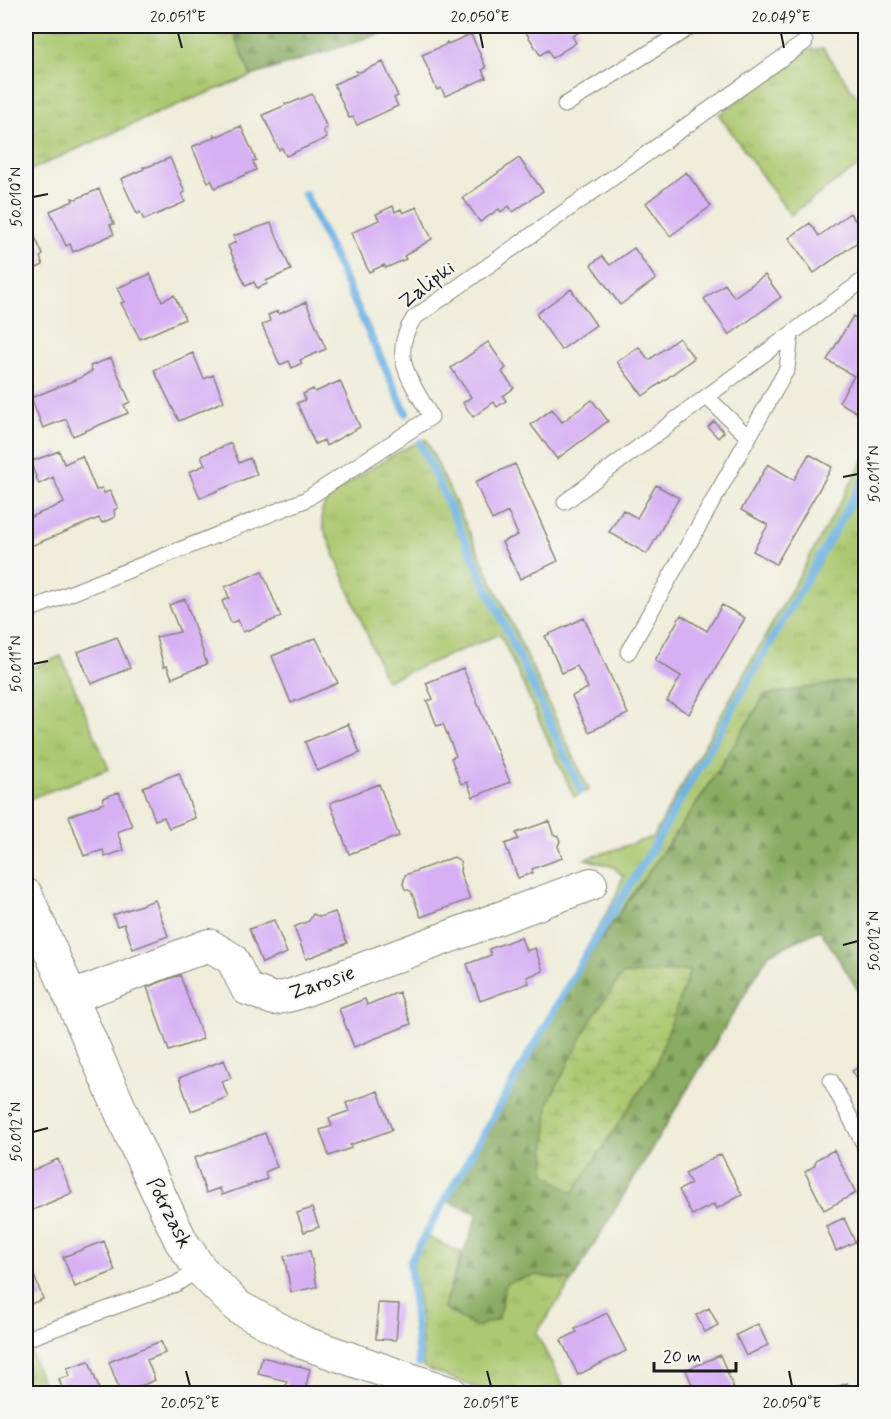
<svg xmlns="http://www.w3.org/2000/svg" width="891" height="1419" viewBox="0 0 891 1419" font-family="Mynerve,sans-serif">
	<defs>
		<pattern id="grass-tufts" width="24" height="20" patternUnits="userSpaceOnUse" patternTransform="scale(1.5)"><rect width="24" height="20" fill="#acc86f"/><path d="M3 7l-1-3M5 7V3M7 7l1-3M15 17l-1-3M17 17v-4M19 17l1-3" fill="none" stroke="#93ab60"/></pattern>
		<pattern id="forest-firs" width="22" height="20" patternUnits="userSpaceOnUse" patternTransform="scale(1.5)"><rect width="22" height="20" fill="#89ac62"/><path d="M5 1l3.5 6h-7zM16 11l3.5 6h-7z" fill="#6f8b50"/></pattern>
		<pattern id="wetland-marsh" width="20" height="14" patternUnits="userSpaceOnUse" patternTransform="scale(1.5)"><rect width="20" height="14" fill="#acc86f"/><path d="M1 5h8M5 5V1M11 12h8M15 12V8" fill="none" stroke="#93ab60"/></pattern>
	</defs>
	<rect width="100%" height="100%" fill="#f6f6f2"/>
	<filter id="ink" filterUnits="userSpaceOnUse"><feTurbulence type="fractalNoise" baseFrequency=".0167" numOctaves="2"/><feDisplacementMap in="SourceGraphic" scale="12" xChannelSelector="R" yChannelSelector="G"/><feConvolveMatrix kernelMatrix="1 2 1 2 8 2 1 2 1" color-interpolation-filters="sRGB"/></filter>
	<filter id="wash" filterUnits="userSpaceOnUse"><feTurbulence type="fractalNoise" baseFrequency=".008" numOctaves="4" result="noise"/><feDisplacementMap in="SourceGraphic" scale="24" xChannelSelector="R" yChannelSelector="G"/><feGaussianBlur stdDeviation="1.35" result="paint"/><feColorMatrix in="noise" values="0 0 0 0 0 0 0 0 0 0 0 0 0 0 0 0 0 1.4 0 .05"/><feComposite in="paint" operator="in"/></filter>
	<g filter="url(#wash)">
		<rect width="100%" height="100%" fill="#efecd9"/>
		<path fill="url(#grass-tufts)" stroke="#647246" stroke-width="1.5" d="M 26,26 L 231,26 L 251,76 L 162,111 L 26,172 Z
			M 823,48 L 865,109 L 865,161 L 790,215 L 719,115 L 808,50 Z
			M 426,439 L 589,790 L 574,797 L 500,634 L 386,681 L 324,529 C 322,522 320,512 324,506 C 335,487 405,447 426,439 Z
			M 865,458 L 865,495 L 857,510 L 866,514 L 865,684 L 848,681 L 765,696 L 702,796 L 571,982 L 566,984 L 615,898 L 623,876 L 614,867 L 585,859 L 653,837 Z
			M 61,656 L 109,769 L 26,800 L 26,670 Z
			M 425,1236 L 462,1253 L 443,1308 L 498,1319 L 505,1283 L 535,1275 L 572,1281 L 536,1333 L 567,1393 L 490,1393 L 423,1367 L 421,1320 L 413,1265 Z
			M 31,1353 L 46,1393 L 26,1393 L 26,1355 Z"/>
		<path fill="url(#forest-firs)" stroke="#52643f" stroke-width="1.5" d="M 231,26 L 405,26 L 251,76 Z
			M 848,681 L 865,684 L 865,1001 L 820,930 L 769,954 L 572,1281 L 535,1275 L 506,1283 L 498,1319 L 476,1327 L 443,1308 L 478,1214 L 444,1200 L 566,984 L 571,982 L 702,796 L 765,695 Z"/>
		<path fill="url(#wetland-marsh)" stroke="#647246" stroke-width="1.5" d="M 690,970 L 655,1068 L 573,1193 L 545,1173 L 548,1103 L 592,1018 L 622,975 Z"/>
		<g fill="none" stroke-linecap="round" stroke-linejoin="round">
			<path stroke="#6cb1e2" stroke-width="8" d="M 305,194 L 406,413
				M 420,443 L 581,790
				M 419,1363 L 410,1262 L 587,953 L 651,851 L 866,476"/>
		</g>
		<g id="blocks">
			<path fill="#d7b0f4" d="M 522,26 L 575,26 L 579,32 L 572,36 L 576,43 L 552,58 L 548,50 L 540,55 Z
				M 471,34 L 486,68 L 482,70 L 486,78 L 445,96 L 441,88 L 437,90 L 422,55 L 445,45 L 447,42 L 448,44 Z
				M 383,62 L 398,96 L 394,98 L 398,106 L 357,125 L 353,117 L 349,118 L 334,84 L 357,74 L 356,71 L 360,72 Z
				M 312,94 L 327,128 L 323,130 L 327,138 L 286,156 L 282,148 L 279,150 L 263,115 L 286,105 L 285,103 L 289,104 Z
				M 241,126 L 256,160 L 253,161 L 256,170 L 215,188 L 211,180 L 208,182 L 192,147 L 215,137 L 214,135 L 218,136 Z
				M 170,158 L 185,192 L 182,194 L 185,202 L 144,220 L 140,212 L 137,214 L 121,179 L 144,169 L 143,167 L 147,167 Z
				M 519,158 L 543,191 L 513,212 L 509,206 L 501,212 L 499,209 L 480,222 L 463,198 Z
				M 686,172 L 711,206 L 670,236 L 646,203 Z
				M 99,189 L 114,224 L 110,225 L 114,234 L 73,252 L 70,244 L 66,246 L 50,211 L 73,201 L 72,198 L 76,199 Z
				M 393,206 L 395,212 L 401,209 L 403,213 L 417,207 L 432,239 L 404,256 L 406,259 L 386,268 L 384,265 L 369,272 L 351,233 L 379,220 L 376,214 Z
				M 850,213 L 866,236 L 814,273 L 789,238 L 810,223 L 819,236 Z
				M 28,221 L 43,255 L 40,257 L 43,265 L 26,273 L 26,222 Z
				M 271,223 L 291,270 L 266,281 L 267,284 L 257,288 L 254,282 L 246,286 L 228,246 L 236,242 L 233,236 Z
				M 634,248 L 656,279 L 620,305 L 591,265 L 602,256 L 610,265 Z
				M 150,274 L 162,301 L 174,295 L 185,319 L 140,339 L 121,303 L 124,302 L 117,288 Z
				M 765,275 L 781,297 L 729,335 L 704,299 L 725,284 L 734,297 Z
				M 571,289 L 596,325 L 561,350 L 536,314 Z
				M 306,302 L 326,349 L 300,360 L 302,363 L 292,368 L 289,361 L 280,365 L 262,325 L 270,321 L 268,315 L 278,311 L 279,314 Z
				M 853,316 L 866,323 L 866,408 L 861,415 L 839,402 L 854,376 L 827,360 Z
				M 679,338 L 694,358 L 643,396 L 617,362 L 639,347 L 649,360 Z
				M 488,342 L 506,368 L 502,372 L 514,388 L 503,396 L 506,401 L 497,407 L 494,402 L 473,417 L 463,403 L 471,397 L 451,368 Z
				M 193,353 L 204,379 L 213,375 L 224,401 L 179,421 L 154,370 Z
				M 111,358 L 130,402 L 124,405 L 128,413 L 73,436 L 66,419 L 43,428 L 31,398 L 80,378 L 92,371 L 90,366 Z
				M 340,381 L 360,427 L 326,446 L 324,440 L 315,444 L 297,403 L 305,400 L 303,394 L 313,389 L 315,392 Z
				M 592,400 L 608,421 L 557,459 L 531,425 L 552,409 L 562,422 Z
				M 714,421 L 724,432 L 718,438 L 708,427 Z
				M 231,443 L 239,463 L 250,458 L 257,474 L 200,498 L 189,472 L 205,465 L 201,456 Z
				M 59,451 L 64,464 L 82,456 L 96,490 L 102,488 L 104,493 L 110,491 L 118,508 L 114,510 L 115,517 L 102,523 L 99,518 L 26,548 L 26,519 L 64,503 L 53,477 L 39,484 L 30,462 Z
				M 809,454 L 832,467 L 776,564 L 753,551 L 768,525 L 741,510 L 768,464 L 794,480 Z
				M 515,464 L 558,561 L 520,579 L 502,542 L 518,535 L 508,512 L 492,520 L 475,482 Z
				M 656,485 L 679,498 L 647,554 L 609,532 L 623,510 L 637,518 Z
				M 262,571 L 281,617 L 243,632 L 238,620 L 231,623 L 222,601 L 229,598 L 225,587 Z
				M 185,599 L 207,664 L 172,678 L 167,666 L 164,667 L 156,637 L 180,632 L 169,605 Z
				M 722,605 L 745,618 L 689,714 L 667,701 L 681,676 L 655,660 L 681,615 L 707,631 Z
				M 584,618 L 628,714 L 589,732 L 572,696 L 588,688 L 577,666 L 562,673 L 545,636 Z
				M 117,637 L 130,668 L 91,684 L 78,652 Z
				M 316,638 L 338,683 L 291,703 L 272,656 Z
				M 463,668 L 510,782 L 473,797 L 467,782 L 461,784 L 451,758 L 456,756 L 443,724 L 437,726 L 427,701 L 433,699 L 426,683 Z
				M 348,724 L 360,753 L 317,771 L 305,742 Z
				M 179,773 L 195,818 L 169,828 L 164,817 L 155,820 L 143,787 Z
				M 379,784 L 399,836 L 349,854 L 330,803 Z
				M 119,792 L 132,826 L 117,832 L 124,850 L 105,857 L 103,850 L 84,856 L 69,816 L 104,803 L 103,798 Z
				M 549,821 L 553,834 L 558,836 L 560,841 L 558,846 L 562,858 L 532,869 L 533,873 L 518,878 L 505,844 L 518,839 L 516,833 Z
				M 454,857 L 461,862 L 460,872 L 470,899 L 421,917 L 411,891 L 405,889 L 403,884 L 405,875 Z
				M 155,900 L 168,936 L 133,949 L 124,924 L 117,926 L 113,915 Z
				M 335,912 L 347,943 L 306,959 L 294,927 L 309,921 L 313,914 L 320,917 Z
				M 274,920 L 287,953 L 262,963 L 249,929 Z
				M 521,937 L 526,951 L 535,948 L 543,971 L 527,977 L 529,983 L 480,1001 L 467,964 L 491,955 L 489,949 Z
				M 180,975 L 203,1039 L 169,1051 L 147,987 Z
				M 399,992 L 411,1024 L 354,1047 L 339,1009 L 365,999 L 367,1005 Z
				M 224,1060 L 231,1078 L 222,1081 L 228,1097 L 191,1111 L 179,1078 Z
				M 866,1063 L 866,1092 L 852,1071 Z
				M 378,1091 L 392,1130 L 350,1145 L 351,1148 L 329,1156 L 320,1130 L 332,1126 L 329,1118 L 349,1111 L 346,1103 Z
				M 265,1133 L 277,1167 L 265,1172 L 267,1179 L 222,1195 L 220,1188 L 206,1193 L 194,1158 Z
				M 834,1150 L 856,1193 L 824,1210 L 805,1172 L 814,1166 L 817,1159 Z
				M 721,1154 L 742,1195 L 716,1209 L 714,1204 L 692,1215 L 679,1190 L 691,1184 L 685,1173 Z
				M 58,1159 L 72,1193 L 26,1213 L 26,1173 Z
				M 312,1208 L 319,1227 L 304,1232 L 297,1213 Z
				M 844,1218 L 855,1242 L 836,1251 L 826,1226 Z
				M 104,1241 L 115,1271 L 75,1287 L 63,1257 Z
				M 310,1251 L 317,1287 L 291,1292 L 284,1256 Z
				M 32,1270 L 43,1299 L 26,1306 L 26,1272 Z
				M 378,1303 L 399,1304 L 396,1340 L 376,1339 Z
				M 709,1308 L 718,1325 L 705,1332 L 696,1315 Z
				M 607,1313 L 626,1351 L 578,1375 L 561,1340 L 577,1332 L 575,1329 Z
				M 758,1324 L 768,1345 L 746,1356 L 736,1335 Z
				M 161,1341 L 165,1353 L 147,1360 L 155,1380 L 121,1394 L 109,1362 Z
				M 720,1355 L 736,1394 L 696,1394 L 686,1370 Z
				M 262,1357 L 310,1369 L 304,1394 L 284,1394 L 287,1381 L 258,1374 Z
				M 89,1361 L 101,1394 L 64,1394 L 59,1379 L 70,1376 L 67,1368 Z
				M 847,1383 L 851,1394 L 821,1394 L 821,1393 Z"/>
		</g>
	</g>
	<g filter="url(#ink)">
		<use href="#blocks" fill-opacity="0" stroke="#86847a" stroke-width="1.5"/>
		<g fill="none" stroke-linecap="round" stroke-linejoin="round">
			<defs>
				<path id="lane" d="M 565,105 L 692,26
					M 707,397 L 748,437
					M 565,502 L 866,278
					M 26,611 L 305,500 L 431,417 C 412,381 388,357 414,318 L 805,42
					M 628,652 L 787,369 L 791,334
					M 831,1081 L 866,1148
					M 26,1339 L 176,1284 L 200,1269"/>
				<path id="street" d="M 72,997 L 209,945 L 232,959 L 247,989 L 274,999 L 292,995 L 591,884"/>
				<path id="secondary" d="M 26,895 L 134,1141 L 181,1241 L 200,1269 L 238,1307 L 304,1343 L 452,1394"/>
			</defs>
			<use href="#lane" stroke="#86847a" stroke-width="17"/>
			<use href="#street" stroke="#86847a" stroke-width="34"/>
			<use href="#secondary" stroke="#86847a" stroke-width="35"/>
			<use href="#lane" stroke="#fff" stroke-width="15"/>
			<use href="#street" stroke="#fff" stroke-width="32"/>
			<use href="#secondary" stroke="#fff" stroke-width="33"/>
		</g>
	</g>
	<path fill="none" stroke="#1c1c1c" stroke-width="2" d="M 178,33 L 182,48M 480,33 L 483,48M 781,33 L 784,48M 33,197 L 48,194M 843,477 L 858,474M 33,664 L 48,661M 843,945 L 858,941M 33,1132 L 48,1128M 186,1371 L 190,1386M 487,1371 L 491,1386M 789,1371 L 792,1386"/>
	<g text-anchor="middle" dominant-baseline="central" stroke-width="4.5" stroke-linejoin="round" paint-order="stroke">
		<g font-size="21" fill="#1c1c1c" stroke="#f6f6f2">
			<text transform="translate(427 285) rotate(-38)">Zalipki</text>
			<text transform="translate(322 983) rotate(-19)">Zarosie</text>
			<text transform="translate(169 1213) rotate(63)">Potrzask</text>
		</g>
	</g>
	<rect width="891" height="1419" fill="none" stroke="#f6f6f2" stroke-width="66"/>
	<path d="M654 1362v9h82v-9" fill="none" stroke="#1c1c1c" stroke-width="3"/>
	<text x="663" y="1362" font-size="18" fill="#1c1c1c" stroke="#f6f6f2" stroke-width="4.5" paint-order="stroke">20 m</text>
	<rect x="33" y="33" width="825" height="1353" fill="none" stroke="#1c1c1c" stroke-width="2"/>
	<g font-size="15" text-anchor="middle" fill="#1c1c1c">
		<text x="178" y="22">20.051°E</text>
		<text x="480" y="22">20.050°E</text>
		<text x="781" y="22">20.049°E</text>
		<text transform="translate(16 197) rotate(-90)" y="5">50.010°N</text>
		<text transform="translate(874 474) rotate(-90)" y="5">50.011°N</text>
		<text transform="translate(16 664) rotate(-90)" y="5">50.011°N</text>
		<text transform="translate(874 941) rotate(-90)" y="5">50.012°N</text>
		<text transform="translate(16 1132) rotate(-90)" y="5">50.012°N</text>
		<text x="190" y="1408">20.052°E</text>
		<text x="491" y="1408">20.051°E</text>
		<text x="792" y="1408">20.050°E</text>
	</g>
</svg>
